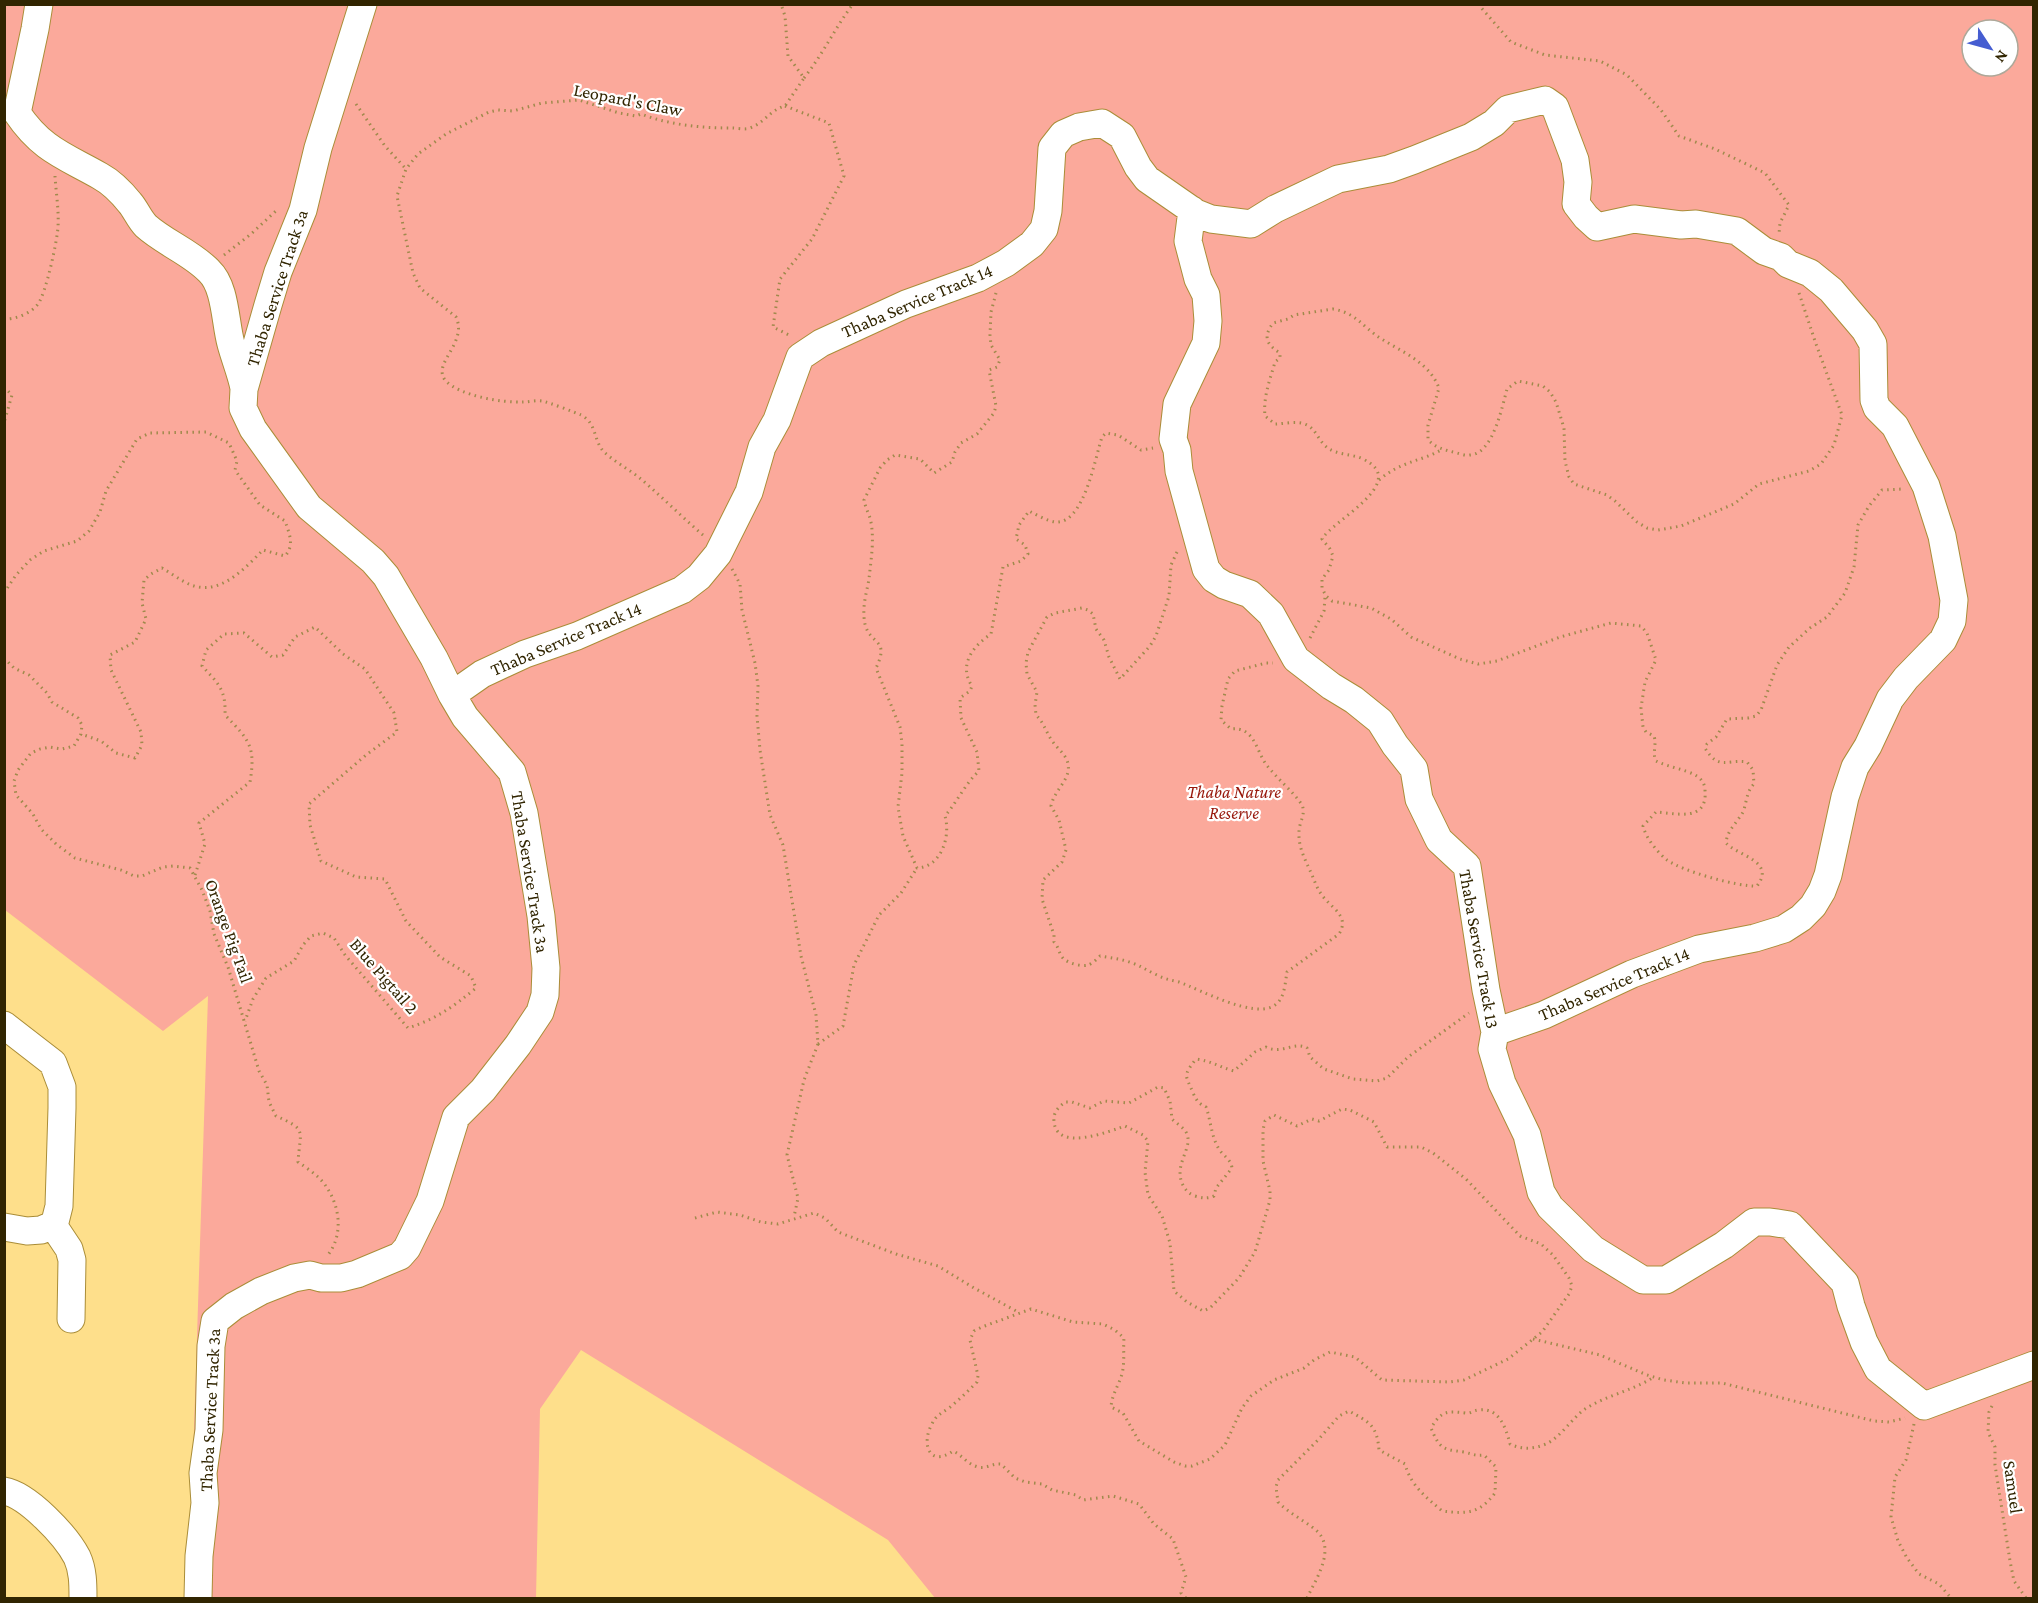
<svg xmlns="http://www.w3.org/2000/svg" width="2038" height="1603" viewBox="0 0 2038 1603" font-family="'Crimson Pro',serif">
	<rect width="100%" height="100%" fill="#fedf8b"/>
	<path fill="#fba99b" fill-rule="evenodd" d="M 4,5 L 2033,5 L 2033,1598 L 935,1598 L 888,1540 L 581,1350 L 540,1409 L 536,1598 L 184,1598 L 191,1522 L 208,996 L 163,1031 L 5,910 ZM 1972,30 L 2008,30 L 2008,66 L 1972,66 Z"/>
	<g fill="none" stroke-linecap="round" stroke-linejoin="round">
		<defs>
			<path id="minor" d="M 39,4 L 35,29 L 17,113 C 42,150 65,156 100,176 C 111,182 122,193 130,203 C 136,210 139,219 146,226 C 165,243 192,253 209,271 C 226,287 225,323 231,344 C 235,359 241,373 244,388
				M 1192,210 L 1188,241 L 1198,279 L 1206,295 L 1208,321 L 1206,343 L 1177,404 L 1173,439 L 1177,450 L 1179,471 L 1206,569 L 1214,579 L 1224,585 L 1250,594 L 1271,614 L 1296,659 L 1331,686 L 1354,700 L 1380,721 L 1395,745 L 1414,769 L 1419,799 L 1439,840 L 1467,866 L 1486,990 L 1495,1032 L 1492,1049 L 1502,1083 L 1527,1135 L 1541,1192 L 1550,1207 L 1593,1249 L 1643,1280 L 1666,1280 L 1724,1245 L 1754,1222 L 1770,1222 L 1790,1225 L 1845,1283 L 1851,1306 L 1864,1342 L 1878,1369 L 1924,1406 L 2034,1365
				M 452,695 L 482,674 L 525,654 L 577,636 L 682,590 L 699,577 L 718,554 L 749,492 L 762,447 L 777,420 L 800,357 L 821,343 L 906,304 L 978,278 L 1006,263 L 1032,244 L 1044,229 L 1048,211 L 1052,148 L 1063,134 L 1079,127 L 1102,123 L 1122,136 L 1138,167 L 1147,179 L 1196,213 L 1211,219 L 1251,224 L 1275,209 L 1338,179 L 1389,169 L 1414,160 L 1471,137 L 1494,123 L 1508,109 L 1545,100 L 1555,107 L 1575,160 L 1578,182 L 1576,204 L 1586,217 L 1597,227 L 1634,219 L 1681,225 L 1696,224 L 1737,231 L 1764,251 L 1781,257 L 1788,264 L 1810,273 L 1831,290 L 1865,330 L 1873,344 L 1874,400 L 1877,408 L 1895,426 L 1926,486 L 1942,536 L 1954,600 L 1952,621 L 1943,640 L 1906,678 L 1890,699 L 1868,746 L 1855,767 L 1845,797 L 1828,875 L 1822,891 L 1813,906 L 1801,918 L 1784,929 L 1755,938 L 1699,949 L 1632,974 L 1544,1015 L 1495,1032
				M 4,1025 L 53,1063 L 62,1087 L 62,1108 L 59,1206 L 55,1222 L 53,1225 L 41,1230 L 27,1231 L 4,1227
				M 53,1225 L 69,1249 L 72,1260 L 71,1319
				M 4,1491 C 28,1495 66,1536 77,1557 C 83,1570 83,1584 83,1598
				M 198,1598 L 199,1556 L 205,1503 L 203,1473 L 209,1430 L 211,1346 L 215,1321 L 234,1306 L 261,1291 L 294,1278 L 310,1275 L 321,1278 L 341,1278 L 357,1274 L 400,1256 L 407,1248 L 430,1201 L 456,1117 L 483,1090 L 518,1045 L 540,1012 L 545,995 L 546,968 L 541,916 L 524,813 L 512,772 L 465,717 L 452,695 L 434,658 L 386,576 L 373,561 L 309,507 L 253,429 L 243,408 L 244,389 L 268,305 L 278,272 L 303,210 L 318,148 L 363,4"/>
		</defs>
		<use href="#minor" stroke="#aa8d38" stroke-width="29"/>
		<path stroke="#a0894c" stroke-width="3" stroke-dasharray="1.5 4.5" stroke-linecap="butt" d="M 1478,4 L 1511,42 L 1545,55 L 1600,61 L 1627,75 L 1661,110 L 1679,136 L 1715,149 L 1765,173 L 1789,205 L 1780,223 L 1779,234
			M 804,78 C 823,54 835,28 853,4
			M 356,104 L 385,146 L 406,169
			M 785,106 L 829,123 L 844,176 L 812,239 L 780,279 L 773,327 L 791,336
			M 224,255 L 251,234 L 278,209
			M 996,293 L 991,312 L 990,335 L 991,345 L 1000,360 L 997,367 L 989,370 L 996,406 L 994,413 L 977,434 L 961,443 L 955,452 L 952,462 L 934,473 L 920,459 L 895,455 L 887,460 L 880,468 L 864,500 C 865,506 868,512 870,518 C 875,537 871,559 869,579 C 867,591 863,603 864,616 C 865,647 892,635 876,668 L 900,727 L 902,744 L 902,773 L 898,807 L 903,836 L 917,868 C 941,867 951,837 945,816 C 957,802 965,784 979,771 L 977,752 L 961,718 L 960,698 L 970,691 L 972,686 C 958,665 973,646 991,634 L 1003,567 L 1021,561 L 1028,554 L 1025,545 L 1016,539 L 1019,525 L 1029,511 C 1037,515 1047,521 1055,522 C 1084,525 1095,458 1102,437 L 1106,433 L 1118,435 L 1141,450 L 1153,448
			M 1799,293 L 1816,344 L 1842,415 L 1834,445 L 1821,464 L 1809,471 L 1759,484 L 1734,504 L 1681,526 L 1658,530 L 1647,528 L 1637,522 L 1615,501 L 1607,495 L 1574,484 L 1569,477 L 1565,461 L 1564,428 L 1556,402 L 1550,392 L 1543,386 L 1518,381 L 1507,389 C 1502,407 1493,454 1470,455 C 1466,456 1461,454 1457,453 C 1445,450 1436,448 1428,440 L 1428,425 L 1439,388 C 1429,362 1402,352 1380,338 C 1362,326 1356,313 1333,309 L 1294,315 L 1288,319 L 1273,323 C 1263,337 1266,344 1280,353 L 1280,358 L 1275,362 C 1270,380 1263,397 1265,416 L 1275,424 C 1285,424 1297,420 1307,425 C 1318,430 1319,447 1336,452 C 1345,455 1355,455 1363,459 C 1411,482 1333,520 1322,539 L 1330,549 L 1333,556 L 1329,570 L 1322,579 L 1322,588 L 1326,596 L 1332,601 L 1371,608 L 1391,619 L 1411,637 L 1460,659 L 1478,664 L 1497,661 L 1560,637 L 1611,623 L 1641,626 L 1647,633 L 1656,660 L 1645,682 L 1641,708 L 1643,727 L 1646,732 L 1654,736 C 1657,745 1652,753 1656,761 C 1668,767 1684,769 1695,775 C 1701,778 1705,784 1705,790 C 1708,823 1675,813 1656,812 L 1643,826 C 1646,838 1657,852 1667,860 C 1682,871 1738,887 1757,886 C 1776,861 1738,856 1726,843 C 1727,830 1737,823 1743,812 C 1747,802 1746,792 1754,784 L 1753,770 L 1747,762 C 1726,759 1719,771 1705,748 L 1707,744 L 1716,737 L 1727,719 L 1748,718 L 1756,716 L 1761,710 L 1777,665 L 1789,647 L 1810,628 L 1827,617 L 1845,593 L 1854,567 L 1858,525 L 1869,506 L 1882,490 L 1903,489
			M 4,319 C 14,320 32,313 38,304 C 46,293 57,242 58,227 C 59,210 56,193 55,176
			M 4,387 L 12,395 L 4,423
			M 1379,480 C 1401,461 1420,462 1443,449
			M 703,535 C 682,517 662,497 641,479 C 630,470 615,462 604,452 C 593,440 597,423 581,415 C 574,412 548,402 542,401 C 536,400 529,402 523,402 C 503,403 459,396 445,380 C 432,363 468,343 456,317 L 420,288 L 413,273 L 397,196 L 406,169 L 418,154 L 446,134 L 489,112 L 498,110 L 513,111 L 542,103 L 579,100 L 619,113 L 636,116 L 641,114 C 670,125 700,128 732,128 C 737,128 745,130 750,128 C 764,123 770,110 785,106 L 804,78 L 788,56 L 785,16 L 781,4
			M 1177,552 L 1171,565 L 1169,596 L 1156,636 L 1150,646 L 1120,679 L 1109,657 L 1104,640 L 1096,629 L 1093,614 L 1088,610 L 1082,608 L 1055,613 L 1047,617 L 1028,652 L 1026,663 L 1027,674 L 1037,692 L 1035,705 L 1036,715 C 1044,723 1045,730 1051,739 C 1057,750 1071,756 1068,772 C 1065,784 1054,792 1051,806 L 1059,820 L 1066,850 L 1062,862 L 1043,880 L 1042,899 L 1054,935 L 1054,942 C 1059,947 1059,955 1064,959 C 1068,963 1082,967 1088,965 C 1092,964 1097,959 1100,956 C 1111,958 1122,959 1132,963 C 1141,966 1148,971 1157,975 C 1164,979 1171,980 1179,982 C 1199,989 1255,1020 1275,1005 C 1285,998 1285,983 1287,972 L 1339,934 C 1349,918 1335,910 1326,900 C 1320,894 1317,887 1314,880 C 1308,864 1298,850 1299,832 C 1299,821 1308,812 1300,802 C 1291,790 1279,780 1269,768 C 1256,754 1256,726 1231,729 L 1221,720 L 1222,706 L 1228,679 L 1235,671 L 1266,663 L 1273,663
			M 732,569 L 740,584 L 742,610 L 755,663 L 758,686 L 757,716 L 760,750 L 770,815 L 783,845 L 801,956 L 816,1015 L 818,1044 L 804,1080 L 787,1155 L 798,1198 L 794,1217
			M 4,593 L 16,575 L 30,560 L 44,551 L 77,541 L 89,531 L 100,512 L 106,491 L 137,439 L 150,433 L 206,432 L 229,443 L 237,461 L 235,470 L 260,505 L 285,521 C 289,533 295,545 285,556 L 263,550 C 244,569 220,596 191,585 C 181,581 171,573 162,568 L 151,574 L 144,580 L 142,603 L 146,619 L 135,642 L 110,655 L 111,670 L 141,732 L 142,745 L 135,758 L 116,753 L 101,741 L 81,734
			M 1310,638 L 1324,611 L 1325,597
			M 4,658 L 14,668 L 29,675 L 47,693 L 52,702 L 78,718 L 82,725 L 81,734 L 74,746 L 62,749 L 50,747 L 40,749 L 31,753 L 18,770 L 14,781 L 16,795 L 33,814 L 41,829 L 56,844 L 75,858 L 121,870 L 134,876 L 142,876 L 163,867 L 173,866 L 190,868 L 202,890 L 210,911 L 214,934 L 228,967 L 259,1071 L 267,1085 L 269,1102 L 276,1116 C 308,1130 300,1130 298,1162 C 304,1166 311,1171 317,1176 C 338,1195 347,1232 327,1256
			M 195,875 L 205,844 L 199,823 L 250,782 C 256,746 249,740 225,715 C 226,690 219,684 202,666 L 206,650 L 224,634 L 244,633 L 272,657 L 283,655 L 295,637 L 315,627 L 343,654 L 365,669 L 394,713 L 397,732 L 366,755 L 309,804 L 310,825 L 321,861 L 356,877 L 385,879 L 406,921 L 440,957 L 471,976 L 476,988 C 453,1007 436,1019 408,1028 L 345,955 L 334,938 L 323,933 L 311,936 L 303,945 L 294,961 L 266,978 L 253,999 L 245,1021
			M 818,1044 L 843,1026 L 854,965 L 879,915 L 901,893 L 917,868
			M 695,1218 L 717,1212 L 740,1215 L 761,1222 L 778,1224 L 814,1213 L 825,1218 L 838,1232 L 896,1254 L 938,1266 L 974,1288 L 1018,1312
			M 1533,1339 L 1600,1355 L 1647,1375 L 1664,1380 L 1686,1383 L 1722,1383 L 1874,1421 L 1889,1422 L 1905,1418
			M 1992,1406 L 1989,1412 L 1988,1432 L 1995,1447 L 1995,1465 L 2010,1561 L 2014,1581 L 2026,1598
			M 1914,1424 L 1906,1460 L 1895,1477 L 1891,1517 L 1898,1541 L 1907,1558 L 1919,1574 L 1939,1584 L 1951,1598
			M 1186,1598 L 1181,1593 L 1186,1577 L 1173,1539 L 1154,1524 L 1139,1504 L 1113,1496 L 1083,1500 L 1076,1495 L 1052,1490 L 1042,1484 L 1025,1482 L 1015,1478 L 1001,1464 C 993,1463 986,1469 978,1467 C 967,1464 962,1455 953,1451 C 929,1468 921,1443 932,1424 C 936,1415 942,1413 949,1408 C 959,1400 968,1391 977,1382 L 978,1376 L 970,1340 L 974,1331 L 982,1327 L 1031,1309 L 1073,1322 L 1103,1324 L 1115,1330 L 1124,1338 C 1123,1350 1125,1362 1122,1374 C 1119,1385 1112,1394 1111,1407 L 1123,1413 L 1139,1441 L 1174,1462 L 1185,1466 L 1192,1466 L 1210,1459 L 1225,1445 L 1242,1408 L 1251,1396 L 1274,1380 L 1304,1368 L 1314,1360 L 1330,1352 L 1355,1357 L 1382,1380 L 1450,1382 L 1464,1380 L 1508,1359 L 1542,1332 L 1569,1294 L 1572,1286 L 1569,1278 L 1553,1255 L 1541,1244 L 1520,1236 L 1466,1179 L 1433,1153 L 1421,1147 L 1387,1147 L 1374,1122 L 1350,1110 L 1342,1109 L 1319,1121 L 1312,1119 L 1297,1126 L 1274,1115 L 1265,1121 L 1263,1130 L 1263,1161 L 1270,1191 L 1270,1200 L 1255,1252 L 1239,1278 L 1210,1308 L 1203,1311 L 1187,1302 L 1174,1291 L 1170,1243 L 1162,1216 L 1148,1195 L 1145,1172 L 1148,1141 L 1143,1135 L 1125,1126 C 1110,1131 1056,1153 1054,1121 C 1053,1112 1059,1107 1065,1102 L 1072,1102 L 1090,1108 L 1104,1101 L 1129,1103 L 1158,1087 L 1164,1088 L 1170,1101 L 1172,1119 C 1176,1123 1184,1128 1186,1132 C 1195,1148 1171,1165 1184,1187 C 1187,1192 1190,1194 1195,1196 C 1202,1198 1207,1199 1214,1196 L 1216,1188 L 1232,1168 C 1231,1159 1223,1156 1219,1149 C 1211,1136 1211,1121 1206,1107 C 1198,1103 1197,1101 1193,1093 C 1186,1075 1182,1077 1196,1059 C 1212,1061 1219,1067 1234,1071 L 1255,1052 L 1266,1047 C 1282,1055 1293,1041 1307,1048 L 1310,1057 L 1324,1069 L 1353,1079 L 1377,1081 L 1387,1078 L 1408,1057 L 1469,1013
			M 1307,1598 C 1317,1577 1339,1545 1312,1527 C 1301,1519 1288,1512 1278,1502 L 1276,1487 L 1278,1480 L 1318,1440 L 1339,1416 L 1349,1411 C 1369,1422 1377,1425 1379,1450 L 1405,1464 C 1411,1486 1425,1496 1442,1511 C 1467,1514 1479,1514 1495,1493 L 1496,1467 L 1484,1455 C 1476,1456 1472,1454 1464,1452 C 1443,1449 1440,1450 1431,1428 C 1442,1410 1447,1411 1465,1413 C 1471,1414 1473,1410 1479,1410 C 1499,1407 1506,1428 1510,1444 C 1522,1450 1534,1449 1546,1444 C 1561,1437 1572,1418 1585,1409 C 1607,1395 1632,1391 1654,1377"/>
		<use href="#minor" stroke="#fff" stroke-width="27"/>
	</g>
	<g text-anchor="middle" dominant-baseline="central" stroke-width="4.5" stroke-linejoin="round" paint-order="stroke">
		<g font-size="18" fill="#312501" stroke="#fff">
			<text transform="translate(628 100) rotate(11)">Leopard's Claw</text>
			<text transform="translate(277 288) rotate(-72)">Thaba Service Track 3a</text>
			<text transform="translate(917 301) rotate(-23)">Thaba Service Track 14</text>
			<text transform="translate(566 639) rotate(-23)">Thaba Service Track 14</text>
			<text transform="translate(530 872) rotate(81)">Thaba Service Track 3a</text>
			<text transform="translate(229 931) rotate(70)">Orange Pig Tail</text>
			<text transform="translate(1479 949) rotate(80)">Thaba Service Track 13</text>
			<text transform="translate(384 976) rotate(49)">Blue Pigtail 2</text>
			<text transform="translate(1614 984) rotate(-23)">Thaba Service Track 14</text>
			<text transform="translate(210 1410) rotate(-87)">Thaba Service Track 3a</text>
			<text transform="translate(2013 1487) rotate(82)">Samuel</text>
		</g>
		<g font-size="18" font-style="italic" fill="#98180c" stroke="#fff">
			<text x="1234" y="792">Thaba Nature<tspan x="1234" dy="21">Reserve</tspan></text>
		</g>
	</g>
	<rect width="2038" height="1603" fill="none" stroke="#312501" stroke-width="12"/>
	<g transform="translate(1990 48) rotate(126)"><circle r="28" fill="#ffffff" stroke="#ada899" stroke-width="1.5"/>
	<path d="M0-4.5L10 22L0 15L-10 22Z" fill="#455dd1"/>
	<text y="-9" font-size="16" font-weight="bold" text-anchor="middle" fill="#312501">N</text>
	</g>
</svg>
